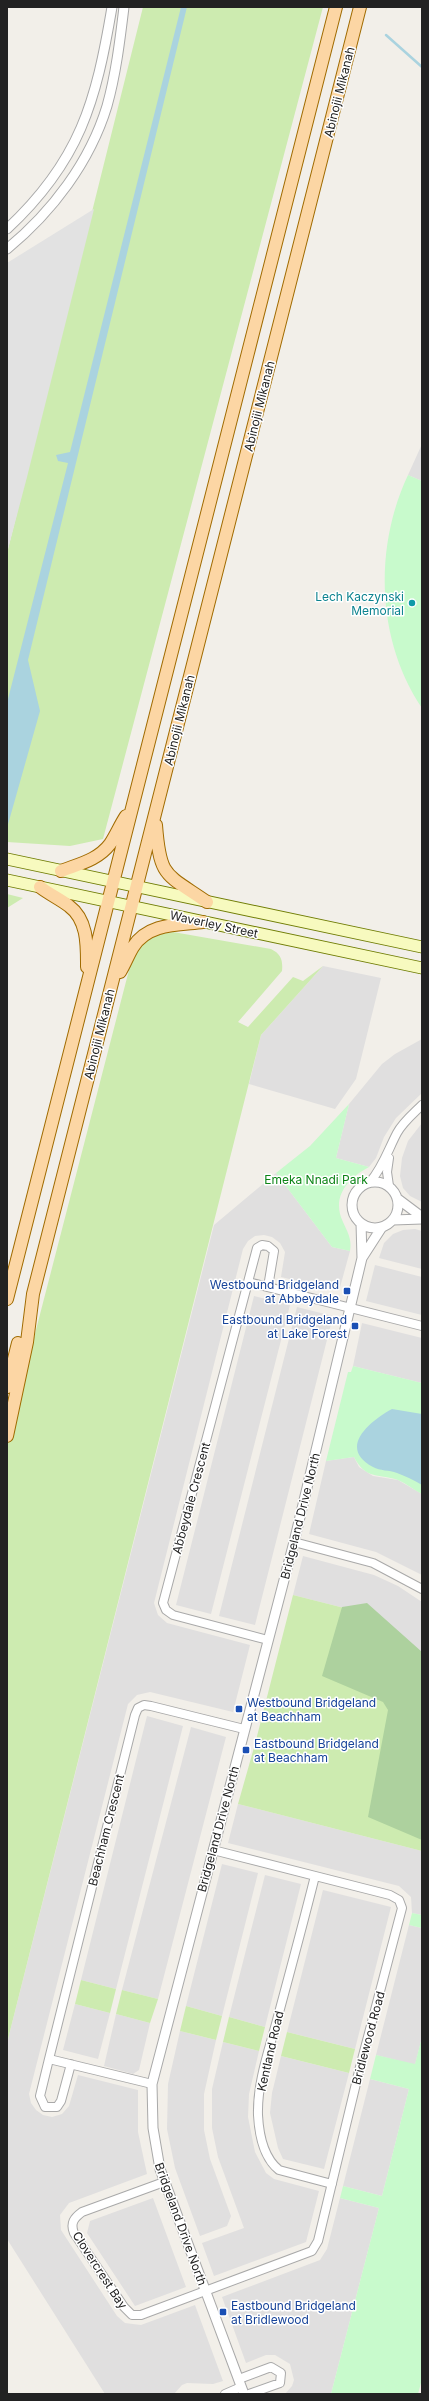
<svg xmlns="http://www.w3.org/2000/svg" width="429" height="2401" viewBox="0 0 429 2401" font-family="Inter,sans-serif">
	<rect width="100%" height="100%" fill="#f2efe9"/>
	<path fill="#e0dfdf" d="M 422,444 L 422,481 L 408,475 Z
		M 323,966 L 381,978 L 356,1079 L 335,1109 L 249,1084 L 261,1035 Z
		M 422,1039 L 422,1093 L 396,1118 L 384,1137 L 376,1158 L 369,1167 L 336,1158 L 349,1104 L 382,1064 L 395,1054 Z
		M 422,1123 L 422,1202 L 410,1196 L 403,1188 L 400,1176 L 402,1158 L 408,1141 Z
		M 276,1173 L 332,1247 L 350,1251 L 339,1291 L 281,1277 L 285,1252 L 280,1243 L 272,1237 L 264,1235 L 255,1236 L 248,1241 L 243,1249 L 154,1603 L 158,1615 L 167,1623 L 250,1645 L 233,1712 L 150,1692 L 137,1695 L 128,1704 L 29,2094 L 31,2103 L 36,2110 L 43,2115 L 52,2117 L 62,2114 L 69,2106 L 78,2075 L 138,2090 L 138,2132 L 147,2174 L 69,2203 L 60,2215 L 61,2230 L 117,2316 L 125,2323 L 141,2325 L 195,2305 L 223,2381 L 213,2384 L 187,2383 L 182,2385 L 174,2394 L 105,2394 L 7,2239 L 7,2043 L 214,1225 Z
		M 415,1229 L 422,1231 L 422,1269 L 379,1258 L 384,1243 L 393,1234 L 403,1230 Z
		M 375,1265 L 422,1277 L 422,1315 L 366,1301 Z
		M 254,1296 L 290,1305 L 211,1614 L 176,1605 Z
		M 297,1307 L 333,1316 L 255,1625 L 219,1616 Z
		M 362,1323 L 422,1338 L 422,1383 L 353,1366 Z
		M 354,1457 L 359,1467 L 373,1476 L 398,1480 L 422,1494 L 422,1575 L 376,1552 L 309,1534 L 326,1461 Z
		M 303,1556 L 374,1575 L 398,1586 L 422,1602 L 422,1654 L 356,1611 L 293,1595 Z
		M 147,1716 L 183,1726 L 116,1989 L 81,1980 Z
		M 191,1727 L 226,1737 L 158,1999 L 122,1990 Z
		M 238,1804 L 422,1851 L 422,1915 L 412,1913 L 411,1897 L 399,1886 L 228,1843 Z
		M 222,1864 L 258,1873 L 222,2016 L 186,2006 Z
		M 265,1875 L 301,1884 L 265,2027 L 229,2017 Z
		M 323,1890 L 391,1907 L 355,2049 L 287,2032 Z
		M 409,1925 L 422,1928 L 422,2037 L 415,2065 L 376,2055 Z
		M 75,2004 L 110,2013 L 98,2059 L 63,2050 Z
		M 116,2014 L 150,2023 L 139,2070 L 133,2074 L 104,2066 Z
		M 180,2031 L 216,2040 L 204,2094 L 204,2130 L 210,2159 L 231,2216 L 227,2226 L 200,2236 L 175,2168 L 167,2129 L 168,2084 Z
		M 223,2042 L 259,2051 L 249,2094 L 248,2117 L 255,2152 L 266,2173 L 274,2179 L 319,2191 L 306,2242 L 214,2276 L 202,2243 L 244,2228 L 218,2157 L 212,2128 L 212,2089 Z
		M 281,2056 L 349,2073 L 324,2169 L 283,2159 L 278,2148 L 270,2113 L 272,2093 Z
		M 370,2079 L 409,2089 L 382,2196 L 343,2186 Z
		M 153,2198 L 186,2287 L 135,2306 L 87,2233 L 90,2221 Z
		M 340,2198 L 379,2208 L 331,2394 L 285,2394 L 292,2386 L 294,2380 L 290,2364 L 275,2355 L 266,2355 L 246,2363 L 222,2297 L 320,2260 L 327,2249 Z"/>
	<path fill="#cdebb0" d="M 143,7 L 323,7 L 103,839 L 70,846 L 7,842 L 7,553 Z
		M 7,894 L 23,898 L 7,908 Z
		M 173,932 L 271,949 C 281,954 283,960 282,971 L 238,1022 L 248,1027 L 293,977 L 303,981 L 323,966 L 261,1035 L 7,2043 L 7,1442 L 129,970 C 138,945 147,935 173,932 Z
		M 293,1595 L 356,1611 L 422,1654 L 422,1851 L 238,1804 L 255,1744 Z
		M 81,1980 L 116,1989 L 110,2013 L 75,2004 Z
		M 122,1990 L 158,1999 L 150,2023 L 116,2014 Z
		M 186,2006 L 222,2016 L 216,2040 L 180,2031 Z
		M 229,2017 L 265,2027 L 259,2051 L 223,2042 Z
		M 287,2032 L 355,2049 L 349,2073 L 281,2056 Z"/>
	<path fill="#add19e" d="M 367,1603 L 422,1652 L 422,1840 L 368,1817 L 388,1710 L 383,1702 L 322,1676 L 342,1607 Z"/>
	<path fill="#c8facc" d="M 408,475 L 422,481 L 422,708 C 376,640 374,547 408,475 Z
		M 349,1104 L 336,1158 L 369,1167 C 348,1178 331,1197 343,1222 C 348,1233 352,1239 350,1251 L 332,1247 L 276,1173 L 310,1146 Z
		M 353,1366 L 422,1383 L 422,1494 C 414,1490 407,1484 398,1480 C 377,1473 366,1480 354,1457 L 326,1461 L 348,1372 L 351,1372 Z
		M 412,1913 L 422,1915 L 422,1928 L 409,1925 Z
		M 422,2037 L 422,2379 L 418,2394 L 331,2394 L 379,2208 L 340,2198 L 343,2186 L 382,2196 L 409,2089 L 370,2079 L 376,2055 L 415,2064 Z"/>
	<path fill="#e2e2e2" d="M 94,209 L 27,477 L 7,553 L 7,263 Z"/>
	<path fill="#aad3df" d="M 181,7 L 187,7 L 28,660 L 40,711 L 7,828 L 7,703 L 68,463 L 58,461 L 56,455 L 70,452 Z
		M 392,1409 L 422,1414 L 422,1485 C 414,1480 405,1476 397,1473 C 389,1470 380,1471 373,1467 C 337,1448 370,1421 392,1409 Z"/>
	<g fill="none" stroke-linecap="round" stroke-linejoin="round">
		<path stroke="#aad3df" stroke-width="2.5" d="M 386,35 L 422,67"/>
		<defs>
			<path id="minor" d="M 389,1158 L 387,1172 L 389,1186
				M 370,1182 C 383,1167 388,1150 397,1133 C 403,1122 413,1114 422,1105
				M 248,1282 L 257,1248 L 262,1245 L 268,1246 L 274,1251 L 268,1287
				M 294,1542 L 373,1563 L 422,1589
				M 268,1640 L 173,1615 L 166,1610 L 163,1603 L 248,1282 L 422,1326
				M 315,1876 C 303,1924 290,1972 277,2020 C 269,2050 257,2083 258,2115 C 259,2134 264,2158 279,2170 L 332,2184
				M 49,2059 L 40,2096 L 45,2107 L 57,2107 L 61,2101 L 71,2064
				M 152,2084 L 49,2059 L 135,1715 L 138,1708 L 144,1705 L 151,1706 L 244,1729
				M 164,2182 L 82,2212 C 74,2218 70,2223 74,2233 L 124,2307 L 132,2315 L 141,2315 L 312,2251 L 318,2241 L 360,2067 L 402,1908 L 399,1900 L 390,1895 L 213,1850
				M 239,2379 L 271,2367 L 281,2373 L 280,2383 L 249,2394
				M 225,2394 L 241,2387"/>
			<path id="tertiary" d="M 7,229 C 80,161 96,102 112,7
				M 7,249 C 52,212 90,162 107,106 C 116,74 120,40 124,7
				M352 1205a23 23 0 1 1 46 0a23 23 0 1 1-46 0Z
				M 398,1199 L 422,1217
				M 393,1220 L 422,1219
				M 361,1223 L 362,1258
				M 244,2394 L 160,2169 L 153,2128 L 152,2084 L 294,1542 L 362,1258 L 382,1227"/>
			<path id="secondary" d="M 7,859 L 422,947
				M 7,880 L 422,968"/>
			<path id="primary" d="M 156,825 C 160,878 165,873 207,902
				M 61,871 C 79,864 98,860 110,844 C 116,835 120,825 126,816
				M 40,887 C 49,894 60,899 69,906 C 88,920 87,946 87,967
				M 120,972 C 125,964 128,955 133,947 C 148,923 178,925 203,922
				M 7,1299 L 336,7
				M 7,1387 L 18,1343
				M 7,1436 L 27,1342 L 33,1294 L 360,7"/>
		</defs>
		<use href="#minor" stroke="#a9a9a9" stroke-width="10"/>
		<use href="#tertiary" stroke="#a9a9a9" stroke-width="11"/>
		<use href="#secondary" stroke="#707d05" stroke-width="13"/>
		<use href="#primary" stroke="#a06b00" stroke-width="14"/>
		<use href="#minor" stroke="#fff" stroke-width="8"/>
		<use href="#tertiary" stroke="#fff" stroke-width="9"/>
		<use href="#secondary" stroke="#f7fabf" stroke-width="11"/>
		<use href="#primary" stroke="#fcd6a4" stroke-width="12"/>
	</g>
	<circle fill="#0f9aa8" stroke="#fff" stroke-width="1.5" cx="412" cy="603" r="4"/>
	<g fill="#1a4fb4" stroke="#fff" stroke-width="1.5">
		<rect x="343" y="1287" width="8" height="8" rx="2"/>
		<rect x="351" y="1322" width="8" height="8" rx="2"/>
		<rect x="235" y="1705" width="8" height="8" rx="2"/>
		<rect x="242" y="1746" width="8" height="8" rx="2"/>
		<rect x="219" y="2308" width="8" height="8" rx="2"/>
	</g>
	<g text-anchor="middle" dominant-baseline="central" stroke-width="3" stroke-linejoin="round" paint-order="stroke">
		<g font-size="12" fill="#222" stroke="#fff">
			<text transform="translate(339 92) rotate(-76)">Abinojii Mikanah</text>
			<text transform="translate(259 406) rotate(-76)">Abinojii Mikanah</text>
			<text transform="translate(179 720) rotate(-76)">Abinojii Mikanah</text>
			<text transform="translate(214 924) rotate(12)">Waverley Street</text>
			<text transform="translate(99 1034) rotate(-76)">Abinojii Mikanah</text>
			<text transform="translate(191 1498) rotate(-75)">Abbeydale Crescent</text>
			<text transform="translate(300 1516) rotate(-76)">Bridgeland Drive North</text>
			<text transform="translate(218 1829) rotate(-75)">Bridgeland Drive North</text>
			<text transform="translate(106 1830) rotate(-76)">Beachham Crescent</text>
			<text transform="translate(368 2038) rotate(-75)">Bridlewood Road</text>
			<text transform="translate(270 2051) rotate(-77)">Kentland Road</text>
			<text transform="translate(181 2224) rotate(70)">Bridgeland Drive North</text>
			<text transform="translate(100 2270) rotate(57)">Clovercrest Bay</text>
		</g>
		<g font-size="12" fill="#0d838f" stroke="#fff" text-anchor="end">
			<text x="404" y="596">Lech Kaczynski<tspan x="404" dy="14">Memorial</tspan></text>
		</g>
		<g font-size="12" fill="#0c8416" stroke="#fff">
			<text x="316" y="1179">Emeka Nnadi Park</text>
		</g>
		<g font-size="12" fill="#164399" stroke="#fff" text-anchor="start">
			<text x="339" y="1284" text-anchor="end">Westbound Bridgeland<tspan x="339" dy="14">at Abbeydale</tspan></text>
			<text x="347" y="1319" text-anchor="end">Eastbound Bridgeland<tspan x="347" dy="14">at Lake Forest</tspan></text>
			<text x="247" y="1702">Westbound Bridgeland<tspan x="247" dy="14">at Beachham</tspan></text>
			<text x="254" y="1743">Eastbound Bridgeland<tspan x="254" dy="14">at Beachham</tspan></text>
			<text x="231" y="2305">Eastbound Bridgeland<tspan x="231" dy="14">at Bridlewood</tspan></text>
		</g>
	</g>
	<rect width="429" height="2401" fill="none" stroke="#222222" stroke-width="16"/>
</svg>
